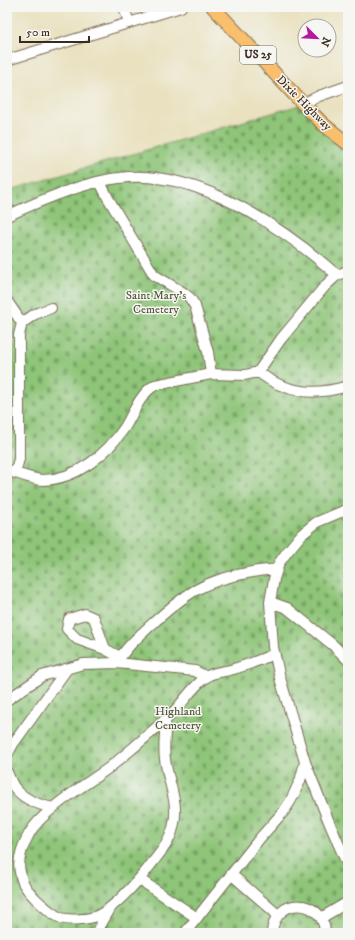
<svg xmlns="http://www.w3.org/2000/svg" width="355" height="940" viewBox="0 0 355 940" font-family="'IM FELL DW Pica',serif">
	<defs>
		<pattern id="cemetery-stones" width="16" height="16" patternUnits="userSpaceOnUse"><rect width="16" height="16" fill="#8ec578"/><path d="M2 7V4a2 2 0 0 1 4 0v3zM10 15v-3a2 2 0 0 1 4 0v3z" fill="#75a062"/></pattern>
	</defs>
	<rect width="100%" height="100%" fill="#f6f6f2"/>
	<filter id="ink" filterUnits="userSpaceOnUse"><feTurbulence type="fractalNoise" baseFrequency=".025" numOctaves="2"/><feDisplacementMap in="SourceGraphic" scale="8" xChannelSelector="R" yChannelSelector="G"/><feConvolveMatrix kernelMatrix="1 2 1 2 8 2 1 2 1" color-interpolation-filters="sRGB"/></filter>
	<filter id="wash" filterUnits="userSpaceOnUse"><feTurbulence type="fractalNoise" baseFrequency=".012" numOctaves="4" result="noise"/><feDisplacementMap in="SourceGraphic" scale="16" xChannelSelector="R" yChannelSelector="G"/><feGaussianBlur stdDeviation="0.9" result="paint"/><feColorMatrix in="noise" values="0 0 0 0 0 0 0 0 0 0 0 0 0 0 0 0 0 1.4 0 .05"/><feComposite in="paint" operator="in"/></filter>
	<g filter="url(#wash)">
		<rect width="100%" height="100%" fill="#e9e1bf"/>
		<path fill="url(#cemetery-stones)" stroke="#64784b" d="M 303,104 L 348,144 L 348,933 L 7,933 L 7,191 Z"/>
	</g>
	<g filter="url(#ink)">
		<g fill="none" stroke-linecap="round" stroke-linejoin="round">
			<defs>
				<path id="minor" d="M 124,7 L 129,23
					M 7,60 L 181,7
					M 303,104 L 319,96 L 348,86
					M 100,182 L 108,198 L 154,275 L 184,293 L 190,298 L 195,306 L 208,352 L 211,374
					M 7,216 C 39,201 83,182 119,178 C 195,167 282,227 337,275
					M 7,301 L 22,323 L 19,335 L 19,459 L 15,473
					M 22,323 L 35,314 L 51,308
					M 258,372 C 287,394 314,396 348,386
					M 7,470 C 17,473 33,480 43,480 C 77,479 107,454 125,427 C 134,412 140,394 155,385 L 211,374 L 245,375 L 258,372 L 281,339 L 325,286 L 337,275 L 348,271
					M 348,509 L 317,522 L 301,535 L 287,552 L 279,563 L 274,579 L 270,602 L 273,647 L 280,678 L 305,762 L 329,822 L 348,866
					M 270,602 L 287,608 L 333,645 L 348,660
					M 105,649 L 77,639 L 67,629 L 69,619 L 85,614 L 94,618 L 105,649 L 120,657
					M 117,663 C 125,648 138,637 151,625 C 184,595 202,581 247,573 C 257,571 267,569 277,570
					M 7,700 L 42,676 L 83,664 L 117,663 L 195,671 L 207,677
					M 165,720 C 147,736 129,752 110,767 C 87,784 42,810 29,834 C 23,845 17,860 20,872 C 21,877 22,882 25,886 C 31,896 51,914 61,918 C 69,921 90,919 97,916 C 113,909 135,884 146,871 C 156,857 169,845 173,828 C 180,804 168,783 165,759 C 163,746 166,733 165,720 C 181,708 189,689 206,677 C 213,672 222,672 230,670 C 245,666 260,660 274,654
					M 7,755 L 13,744 L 67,669
					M 7,772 C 9,777 11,782 14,787 C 23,799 39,805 53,808
					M 231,874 L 278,915
					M 139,879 L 197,918
					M 321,918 L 348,902
					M 96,933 L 110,909
					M 185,933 L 260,838 L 284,811 L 291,800 L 300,781 L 305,762
					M 272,933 C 274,896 324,897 325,933"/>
				<path id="major" d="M 213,7 L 303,104 L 323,124 L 348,144"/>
			</defs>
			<use href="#minor" stroke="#786a56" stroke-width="12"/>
			<use href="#major" stroke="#786a56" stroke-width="15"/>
			<use href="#minor" stroke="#fff" stroke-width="10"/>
			<use href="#major" stroke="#f9bf6d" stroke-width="13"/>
		</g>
	</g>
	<g text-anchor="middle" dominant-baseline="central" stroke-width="3" stroke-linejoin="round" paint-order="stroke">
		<rect fill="#f6f6f2" stroke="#73675e" stroke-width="1" x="240" y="46" width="36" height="18" rx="3"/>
		<g font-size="11" font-weight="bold" fill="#3b2a1e">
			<text x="258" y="55">US 25</text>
		</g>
		<g font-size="12" fill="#3b2a1e" stroke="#f6f6f2">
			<text transform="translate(304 103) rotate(45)">Dixie Highway</text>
		</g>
		<g font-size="12" fill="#545839" stroke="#f6f6f2">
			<text x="156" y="295">Saint Mary’s<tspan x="156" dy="14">Cemetery</tspan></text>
			<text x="178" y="711">Highland<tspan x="178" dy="14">Cemetery</tspan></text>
		</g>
	</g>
	<rect width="355" height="940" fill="none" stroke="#f6f6f2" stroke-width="24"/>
	<g transform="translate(317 38) rotate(114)"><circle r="19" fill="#f6f6f2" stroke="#aba49d"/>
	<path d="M0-3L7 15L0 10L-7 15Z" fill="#b5179e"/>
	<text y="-6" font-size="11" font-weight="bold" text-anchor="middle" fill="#3b2a1e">N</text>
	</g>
	<path d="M20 36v6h69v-6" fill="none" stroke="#3b2a1e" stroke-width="2"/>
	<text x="26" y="36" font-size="12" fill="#3b2a1e" stroke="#f6f6f2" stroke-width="3" paint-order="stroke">50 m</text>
</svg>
